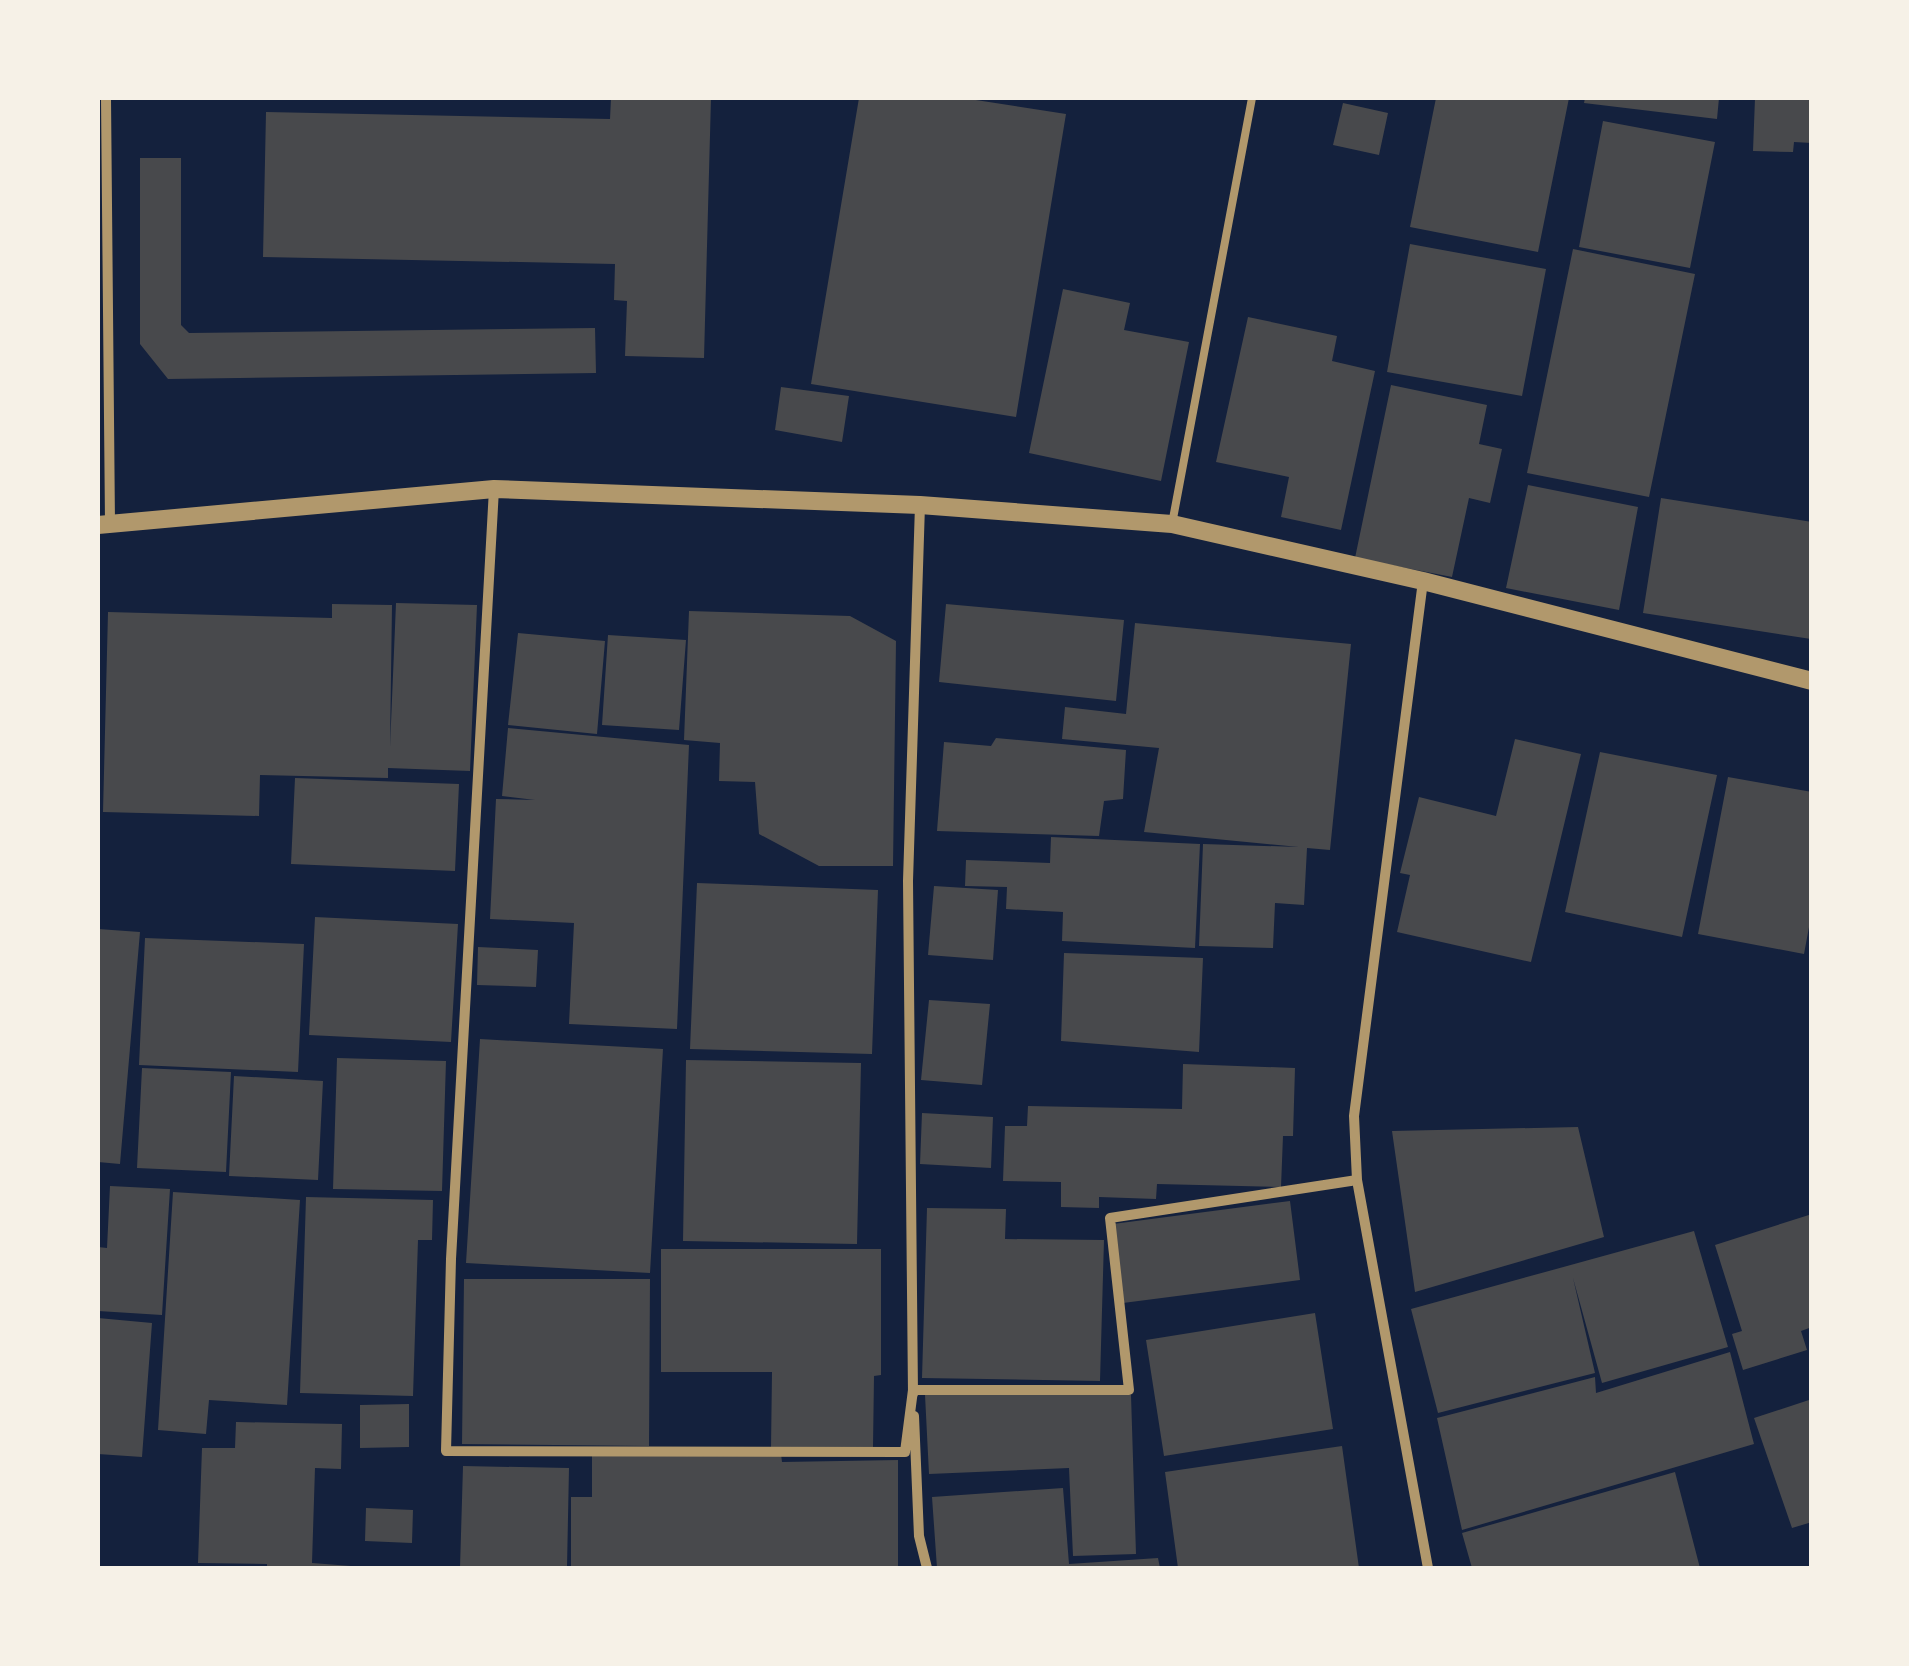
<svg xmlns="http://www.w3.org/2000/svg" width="1909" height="1666" viewBox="0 0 1909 1666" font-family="'DM Sans',sans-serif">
	<rect width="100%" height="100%" fill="#14213d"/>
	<path fill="#48494c" d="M 611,98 L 711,98 L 704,358 L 625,356 L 627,301 L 614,300 L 615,264 L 263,257 L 266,112 L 610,119 Z
		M 859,98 L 963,98 L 1066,114 L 1016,417 L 811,384 Z
		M 1436,98 L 1569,98 L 1538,252 L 1410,227 Z
		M 1585,98 L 1719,98 L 1717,119 L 1584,103 Z
		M 1755,98 L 1812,98 L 1812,143 L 1794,142 L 1793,152 L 1753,151 Z
		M 1343,103 L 1388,113 L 1379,155 L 1333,145 Z
		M 1603,121 L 1715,142 L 1690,268 L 1579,247 Z
		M 140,158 L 181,158 L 181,325 L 189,333 L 595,328 L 596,373 L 168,379 L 140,344 Z
		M 1410,244 L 1546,269 L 1522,396 L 1387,372 Z
		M 1573,249 L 1695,274 L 1649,497 L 1527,473 Z
		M 1063,289 L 1130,303 L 1124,330 L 1189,342 L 1161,481 L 1029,453 Z
		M 1248,317 L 1337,336 L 1332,361 L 1375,371 L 1341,530 L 1281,517 L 1289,477 L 1216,462 Z
		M 1391,385 L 1487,405 L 1479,444 L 1502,449 L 1490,503 L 1469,498 L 1452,577 L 1355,558 Z
		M 781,387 L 849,396 L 842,442 L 775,430 Z
		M 1528,485 L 1638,507 L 1619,610 L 1506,588 Z
		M 1661,498 L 1812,522 L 1811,639 L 1643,613 Z
		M 396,603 L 477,605 L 470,771 L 388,768 L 388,778 L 260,775 L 259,816 L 103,812 L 108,612 L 332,618 L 332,604 L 392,605 L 390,747 Z
		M 946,604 L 1124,620 L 1116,701 L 939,682 Z
		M 689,611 L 850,616 L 896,641 L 893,866 L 819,866 L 759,834 L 755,782 L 719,781 L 720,743 L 684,740 Z
		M 1135,623 L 1351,644 L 1330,850 L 1307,848 L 1304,905 L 1275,903 L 1273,948 L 1199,946 L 1203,844 L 1299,847 L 1144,832 L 1159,748 L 1062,739 L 1065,707 L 1126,714 Z
		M 518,633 L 605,641 L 597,734 L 508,725 Z
		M 608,635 L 686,640 L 679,730 L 602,725 Z
		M 508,728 L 689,745 L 677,1029 L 569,1024 L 574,923 L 490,919 L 496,799 L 535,800 L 502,796 Z
		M 996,738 L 1126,750 L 1123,799 L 1104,801 L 1099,836 L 937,831 L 944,742 L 991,746 Z
		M 1515,739 L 1581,754 L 1531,962 L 1397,932 L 1410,875 L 1400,873 L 1419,797 L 1496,816 Z
		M 1600,752 L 1717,775 L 1682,937 L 1565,912 Z
		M 1728,777 L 1812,792 L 1812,911 L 1804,954 L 1698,934 Z
		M 295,778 L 459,784 L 455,871 L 291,864 Z
		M 1051,837 L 1200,844 L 1195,948 L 1062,941 L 1063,912 L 1006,909 L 1007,887 L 965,886 L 966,860 L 1050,863 Z
		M 697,883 L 878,890 L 872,1054 L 690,1049 Z
		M 934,886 L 998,890 L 993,960 L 928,955 Z
		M 315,917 L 458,924 L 451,1042 L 309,1035 Z
		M 98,929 L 140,932 L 120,1164 L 98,1162 Z
		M 145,938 L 304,944 L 298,1072 L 139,1065 Z
		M 478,947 L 538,950 L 536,987 L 477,985 Z
		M 1064,953 L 1203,958 L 1199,1052 L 1061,1041 Z
		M 929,1000 L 990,1004 L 982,1085 L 921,1080 Z
		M 480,1039 L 663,1049 L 650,1273 L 466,1263 Z
		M 337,1058 L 446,1061 L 442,1191 L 333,1189 Z
		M 686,1060 L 861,1063 L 857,1244 L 683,1241 Z
		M 1183,1064 L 1295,1068 L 1293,1136 L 1283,1136 L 1281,1187 L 1157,1184 L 1156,1199 L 1099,1197 L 1099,1208 L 1061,1207 L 1061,1182 L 1003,1181 L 1005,1126 L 1027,1126 L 1028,1106 L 1182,1109 Z
		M 142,1068 L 231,1072 L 226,1172 L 137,1168 Z
		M 234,1076 L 323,1081 L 318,1180 L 229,1176 Z
		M 922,1113 L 993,1117 L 991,1168 L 920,1164 Z
		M 1578,1127 L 1604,1237 L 1415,1292 L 1392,1131 Z
		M 110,1186 L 170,1189 L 162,1315 L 98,1311 L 98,1247 L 107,1248 Z
		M 173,1192 L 300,1200 L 287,1405 L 209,1400 L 206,1434 L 158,1430 Z
		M 306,1197 L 433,1200 L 432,1240 L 418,1240 L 413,1396 L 300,1393 Z
		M 1290,1201 L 1300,1280 L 1123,1303 L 1113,1224 Z
		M 927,1208 L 1006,1209 L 1005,1239 L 1104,1240 L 1100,1381 L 922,1378 Z
		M 1812,1214 L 1812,1327 L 1801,1331 L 1807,1350 L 1743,1370 L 1732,1334 L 1742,1331 L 1715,1245 Z
		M 1694,1231 L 1728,1347 L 1602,1383 L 1573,1278 L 1595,1373 L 1438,1413 L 1411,1309 Z
		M 661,1249 L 881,1249 L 881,1375 L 874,1376 L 873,1447 L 771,1448 L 772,1372 L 661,1372 Z
		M 464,1279 L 650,1279 L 649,1446 L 462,1444 Z
		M 1315,1313 L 1333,1429 L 1164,1456 L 1146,1340 Z
		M 98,1318 L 152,1323 L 142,1457 L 98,1454 Z
		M 1730,1352 L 1754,1444 L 1462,1530 L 1437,1418 L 1595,1377 L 1596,1393 Z
		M 925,1395 L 1131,1395 L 1136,1554 L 1073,1556 L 1069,1468 L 929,1474 Z
		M 1812,1399 L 1812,1522 L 1792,1528 L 1754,1418 Z
		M 409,1404 L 409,1447 L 360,1448 L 360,1405 Z
		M 236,1422 L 342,1424 L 341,1469 L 315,1468 L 312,1563 L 377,1568 L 267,1568 L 267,1564 L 198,1563 L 202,1448 L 235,1448 Z
		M 1342,1446 L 1359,1568 L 1178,1568 L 1165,1472 Z
		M 781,1454 L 782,1462 L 898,1460 L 898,1568 L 571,1568 L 571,1497 L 592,1497 L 592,1456 Z
		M 463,1466 L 569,1468 L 567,1568 L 460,1568 Z
		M 1675,1472 L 1700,1568 L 1472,1568 L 1462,1533 Z
		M 1063,1488 L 1069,1564 L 1158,1558 L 1160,1568 L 937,1568 L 932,1497 Z
		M 366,1508 L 413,1510 L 412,1543 L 365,1541 Z"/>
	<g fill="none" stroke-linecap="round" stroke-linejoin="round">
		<path stroke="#b1986c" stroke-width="8" d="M 1172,524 L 1252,98"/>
		<path stroke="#b1986c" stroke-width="10" d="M 106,98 L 110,524
			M 494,489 L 451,1259 L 446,1451 L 905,1452 L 913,1390 L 1129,1390 L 1110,1218 L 1357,1180
			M 1423,581 L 1354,1116 L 1357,1180 L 1428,1568
			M 913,1394 L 908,881 L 920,505
			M 914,1416 L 919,1536 L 927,1568"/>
		<path stroke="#b1986c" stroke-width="18" d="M 98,525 L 494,489 L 920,505 L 1172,524 L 1423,581 L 1812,681"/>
	</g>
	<rect width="1909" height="1666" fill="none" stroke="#f6f1e7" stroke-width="200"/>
</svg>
